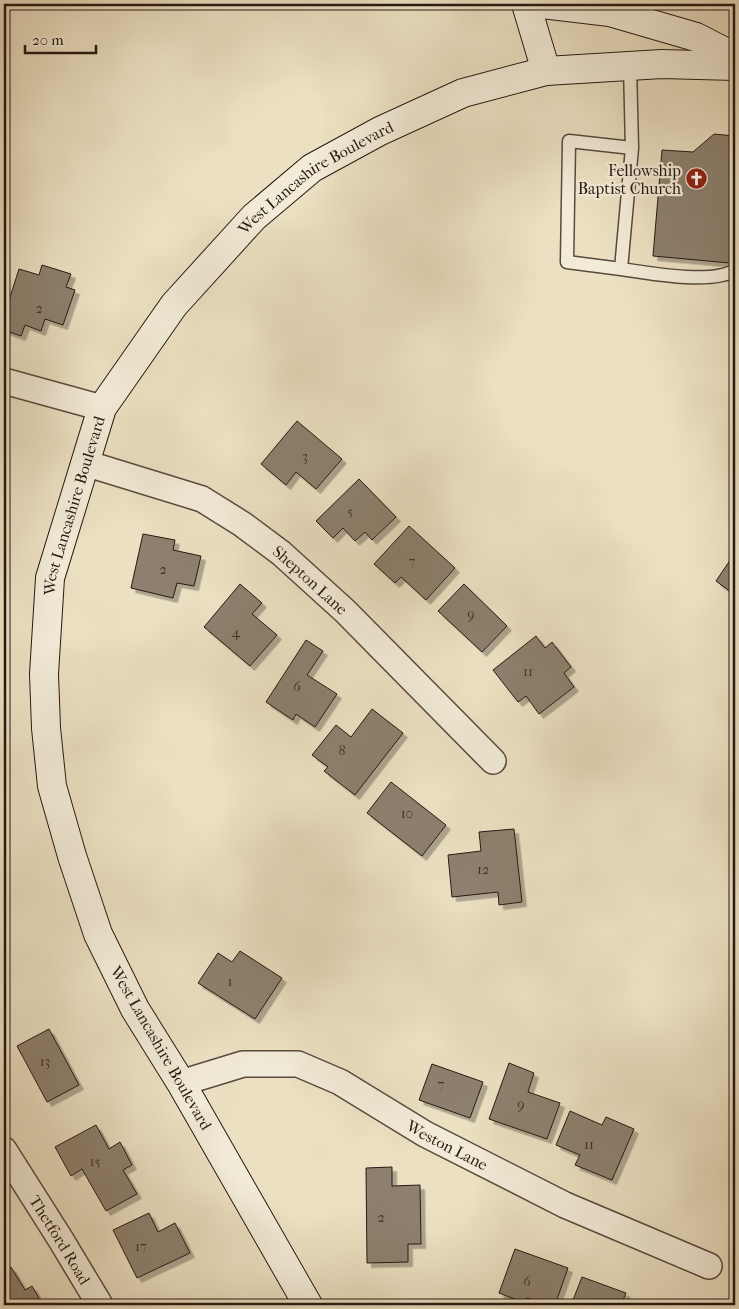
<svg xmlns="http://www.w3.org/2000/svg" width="739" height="1309" viewBox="0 0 739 1309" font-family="'IM FELL French Canon',serif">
	<defs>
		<filter id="shadow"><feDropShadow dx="4.5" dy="4.5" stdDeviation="0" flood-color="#0004"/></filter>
	</defs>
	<rect width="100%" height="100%" fill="#ebe0c2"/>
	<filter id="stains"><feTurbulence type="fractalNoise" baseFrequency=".004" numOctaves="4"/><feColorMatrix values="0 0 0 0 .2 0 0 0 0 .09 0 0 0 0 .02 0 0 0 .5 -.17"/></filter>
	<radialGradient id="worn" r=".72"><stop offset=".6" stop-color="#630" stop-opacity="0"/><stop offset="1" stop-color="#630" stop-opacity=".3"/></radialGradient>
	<path fill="#8d806e" stroke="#271812" filter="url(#shadow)" d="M 714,134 L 735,136 L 735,205 L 730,263 L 653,256 L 662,150 L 693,152 Z
		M 42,265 L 71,274 L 66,287 L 75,290 L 63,325 L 45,319 L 41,331 L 25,325 L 21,336 L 4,330 L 4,316 L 19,269 L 39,275 Z
		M 297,421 L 342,459 L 316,489 L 296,472 L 286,485 L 261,464 Z
		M 359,479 L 396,517 L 372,540 L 365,532 L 355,541 L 343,528 L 333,538 L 316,521 Z
		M 409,526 L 455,568 L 426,600 L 401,577 L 395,583 L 374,564 Z
		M 143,534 L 175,540 L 173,550 L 201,556 L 194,586 L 177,583 L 173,598 L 131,588 Z
		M 735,553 L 735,595 L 716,581 Z
		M 240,584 L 262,603 L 252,614 L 277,635 L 250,666 L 204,627 Z
		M 464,584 L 507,626 L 482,652 L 438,611 Z
		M 536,636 L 545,648 L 552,642 L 571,667 L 564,673 L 574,687 L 539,714 L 526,696 L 518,702 L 493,670 Z
		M 306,640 L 323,651 L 307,675 L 337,694 L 315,727 L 296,714 L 293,720 L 266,702 Z
		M 372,709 L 403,733 L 355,795 L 324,771 L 328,767 L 312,755 L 336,725 L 351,737 Z
		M 391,782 L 446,825 L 422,856 L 367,813 Z
		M 514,829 L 522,902 L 499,905 L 498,892 L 452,897 L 448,855 L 481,851 L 479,832 Z
		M 240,951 L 282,978 L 255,1019 L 198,983 L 218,953 L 232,962 Z
		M 49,1029 L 79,1085 L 47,1102 L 17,1046 Z
		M 509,1063 L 534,1073 L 528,1092 L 560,1103 L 547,1139 L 489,1119 Z
		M 432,1064 L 483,1082 L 470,1118 L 419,1100 Z
		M 570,1111 L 602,1125 L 606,1117 L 634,1129 L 612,1180 L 575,1165 L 580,1155 L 556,1145 Z
		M 96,1125 L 109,1149 L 120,1142 L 132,1165 L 123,1170 L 137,1194 L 106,1211 L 82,1169 L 71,1176 L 55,1147 Z
		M 392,1167 L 392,1186 L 420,1185 L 421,1244 L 408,1244 L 408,1262 L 367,1263 L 366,1168 Z
		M 149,1213 L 158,1232 L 175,1223 L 190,1253 L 137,1278 L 113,1230 Z
		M 515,1249 L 568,1268 L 555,1305 L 547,1305 L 527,1298 L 525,1303 L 499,1293 Z
		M 11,1267 L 25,1290 L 32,1286 L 43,1305 L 4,1305 L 4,1271 Z
		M 582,1277 L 626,1293 L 621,1305 L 571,1305 Z"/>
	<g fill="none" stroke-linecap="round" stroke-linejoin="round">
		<defs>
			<path id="lane" d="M 630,66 L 632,148 L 621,269 C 648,273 713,285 735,270
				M 621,269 L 567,262 L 569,141 L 632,148"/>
			<g id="street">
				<path d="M 4,381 L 102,408"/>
				<path id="s1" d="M 85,463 L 202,499 L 242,524 L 281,553 L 345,611 L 493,761"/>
				<path id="s2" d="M 181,1083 L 243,1064 L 298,1064 L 340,1082 L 425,1134 L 565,1205 L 709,1266"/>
				<path id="s3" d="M 4,1150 L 61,1240 L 100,1305"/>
			</g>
			<g id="secondary">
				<path d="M 526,4 L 546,71"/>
				<path d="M 542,4 L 610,12 L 696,37 L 735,57"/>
				<path id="s4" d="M 308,1305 L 181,1083 L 135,1009 L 98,934 L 72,856 L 52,786 L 46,728 L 44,674 L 50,578 L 102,408 L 174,305 L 254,217 L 312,168 L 380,131 L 463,93 L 546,71 L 662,64 L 735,66"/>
			</g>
		</defs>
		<use href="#lane" stroke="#584a3e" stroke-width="15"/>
		<use href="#street" stroke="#584a3e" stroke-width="28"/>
		<use href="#secondary" stroke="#271812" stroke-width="30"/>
		<use href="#lane" stroke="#f2ebd7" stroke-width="12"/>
		<use href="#street" stroke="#f2ebd7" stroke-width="25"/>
		<use href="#secondary" stroke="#f2ebd7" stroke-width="28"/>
	</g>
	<defs>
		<symbol id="church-disc" viewBox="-11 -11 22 22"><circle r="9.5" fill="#8f2418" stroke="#f2ebd7"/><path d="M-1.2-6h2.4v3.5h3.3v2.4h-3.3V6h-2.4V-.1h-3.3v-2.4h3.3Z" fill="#fff"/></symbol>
	</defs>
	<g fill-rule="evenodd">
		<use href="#church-disc" x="684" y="166" width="25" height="25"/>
	</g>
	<g text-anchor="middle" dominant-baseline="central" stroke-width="4.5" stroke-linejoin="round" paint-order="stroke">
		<g font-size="14" fill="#403229">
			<text x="39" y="308">2</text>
			<text x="305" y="456">3</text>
			<text x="350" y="511">5</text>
			<text x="412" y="561">7</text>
			<text x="163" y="569">2</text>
			<text x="471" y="614">9</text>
			<text x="236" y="632">4</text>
			<text x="528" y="671">11</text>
			<text x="297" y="686">6</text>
			<text x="342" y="750">8</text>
			<text x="407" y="813">10</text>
			<text x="483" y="869">12</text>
			<text x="230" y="981">1</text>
			<text x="45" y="1061">13</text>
			<text x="441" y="1084">7</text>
			<text x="521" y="1104">9</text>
			<text x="589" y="1144">11</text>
			<text x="95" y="1161">15</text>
			<text x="381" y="1217">2</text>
			<text x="141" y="1246">17</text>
			<text x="527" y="1281">6</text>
		</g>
		<g font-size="16" fill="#271812" stroke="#f2ebd7" text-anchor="end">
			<text x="681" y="170">Fellowship<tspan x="681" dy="18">Baptist Church</tspan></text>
		</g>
		<g font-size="16" fill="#271812" stroke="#f2ebd7">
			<text stroke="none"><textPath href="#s4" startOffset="1286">West Lancashire Boulevard</textPath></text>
			<text stroke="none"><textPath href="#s4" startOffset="866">West Lancashire Boulevard</textPath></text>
			<text stroke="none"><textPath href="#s1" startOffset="258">Shepton Lane</textPath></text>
			<text transform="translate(161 1048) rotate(60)">West Lancashire Boulevard</text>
			<text stroke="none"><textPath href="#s2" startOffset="290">Weston Lane</textPath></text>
			<text stroke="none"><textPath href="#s3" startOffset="106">Thetford Road</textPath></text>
		</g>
	</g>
	<rect width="739" height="1309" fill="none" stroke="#ebe0c2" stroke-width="20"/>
	<rect x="5" y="5" width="729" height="1299" fill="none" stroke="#271812" stroke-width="2.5"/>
	<rect x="10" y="10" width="719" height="1289" fill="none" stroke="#271812"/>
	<path d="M25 45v8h71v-8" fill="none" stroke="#271812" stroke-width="2.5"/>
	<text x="32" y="45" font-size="15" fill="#271812" stroke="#f2ebd7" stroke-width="4" paint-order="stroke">20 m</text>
	<rect width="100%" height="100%" filter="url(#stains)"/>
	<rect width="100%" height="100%" fill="url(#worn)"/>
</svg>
